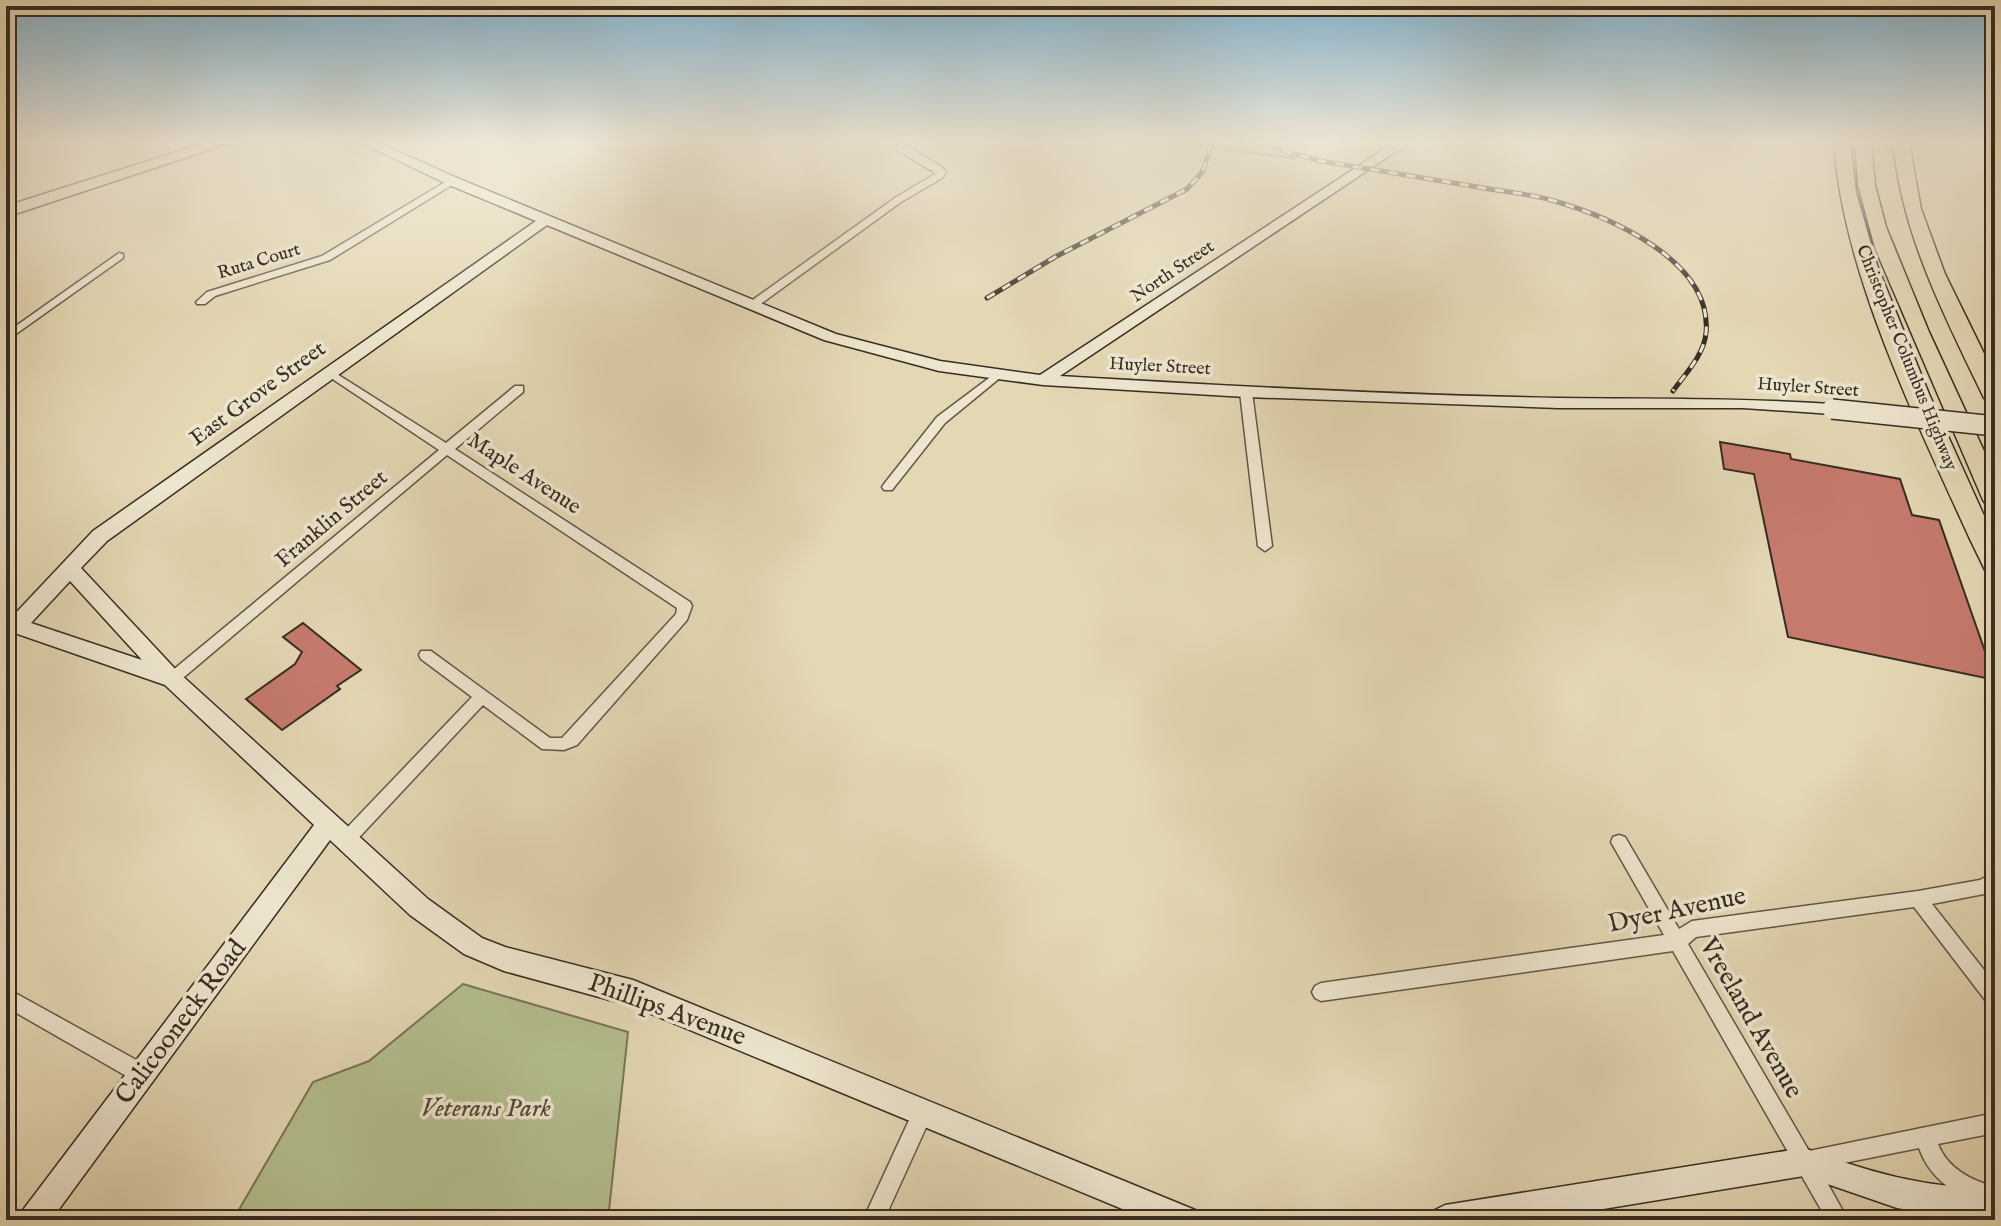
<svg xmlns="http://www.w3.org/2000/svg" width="2001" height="1226" viewBox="0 0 2001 1226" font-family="'IM FELL English',serif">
	<rect width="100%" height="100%" fill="#e4d7b4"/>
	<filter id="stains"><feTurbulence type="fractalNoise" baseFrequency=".0025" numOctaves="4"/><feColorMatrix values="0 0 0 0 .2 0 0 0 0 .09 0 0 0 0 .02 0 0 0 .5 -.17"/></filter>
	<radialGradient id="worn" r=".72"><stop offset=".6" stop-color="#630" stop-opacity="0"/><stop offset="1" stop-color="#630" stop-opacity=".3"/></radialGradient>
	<path fill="#b4be8e" stroke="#767658" stroke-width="2" d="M 1178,142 L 1270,142 L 1296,159 L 1184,144 Z
		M 463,984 L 628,1032 L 608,1220 L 233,1220 L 313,1082 L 369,1061 Z"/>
	<path fill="#c57a6d" stroke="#372d23" stroke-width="2" d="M 1720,442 L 1790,454 L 1791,459 L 1900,479 L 1912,515 L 1939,520 L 1995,680 L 1788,637 L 1754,474 L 1724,469 Z
		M 303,623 L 361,670 L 337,686 L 340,689 L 282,730 L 246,699 L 295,664 L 302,652 L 283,637 Z"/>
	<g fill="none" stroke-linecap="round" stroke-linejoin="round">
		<defs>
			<path id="street" d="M 932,165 C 938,164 942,167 946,172 L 942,178 L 901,202 L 755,308 L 747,308 L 747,304 L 895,198 L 935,174 L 930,167 Z
				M 452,178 L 457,181 L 455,183 L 330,260 L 215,296 L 205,304 L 197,304 L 196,302 L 207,292 L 322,256 Z
				M 119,253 L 123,254 L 123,258 L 6,341 L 6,333 Z
				M 329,369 L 446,443 L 515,386 L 523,386 L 523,392 L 455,449 L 690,602 L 692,606 L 687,620 L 577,745 L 564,750 L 542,749 L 483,705 L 352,845 L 346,847 L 340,845 L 338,840 L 340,835 L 472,697 L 421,659 L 419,655 L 421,651 L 431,651 L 550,738 L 562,738 L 676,614 L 677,608 L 447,455 L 177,683 L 167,683 L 165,679 L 167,675 L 439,450 L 325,374 L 323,372 Z
				M 997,372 L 1003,375 L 1001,377 L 945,423 L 892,490 L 884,490 L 882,487 L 884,484 L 937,417 Z
				M 1246,388 L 1252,392 L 1272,546 L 1265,551 L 1258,546 L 1240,392 Z
				M 1619,835 L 1625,837 L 1679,929 L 1692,921 L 1918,891 L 1980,880 L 1995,872 L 1995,889 L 1989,893 L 1932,904 L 1995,984 L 1995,1008 L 1989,1005 L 1914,907 L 1696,937 L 1688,944 L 1809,1151 L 1995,1113 L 1995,1133 L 1938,1144 C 1948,1169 1971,1180 1995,1187 L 1995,1207 C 1960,1197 1932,1184 1919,1148 L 1819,1168 L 1848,1220 L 1827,1220 L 1673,951 L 1321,1001 L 1315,998 L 1312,992 L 1315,986 L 1321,983 L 1664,935 L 1611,842 L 1613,837 Z
				M 6,988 L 149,1067 L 152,1074 L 149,1081 L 142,1084 L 135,1081 L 6,1007 Z
				M 923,1102 L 930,1105 L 933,1112 L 884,1220 L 863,1220 L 916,1105 Z"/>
			<path id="secondary" d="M 360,142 L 377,142 L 457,178 L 836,334 L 940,361 L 1040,375 L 1395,142 L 1410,142 L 1060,376 C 1226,386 1392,395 1558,398 C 1650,399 1741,398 1832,404 L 1840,409 L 1832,414 L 1743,408 L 1558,408 L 1246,397 L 1043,385 L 939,371 L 824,340 L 547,225 L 107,541 L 81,568 L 178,672 L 428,899 L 482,938 L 505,947 L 633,980 L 1195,1210 L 1200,1220 L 1149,1220 L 632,1006 L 504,971 L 464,954 L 410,915 L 330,840 L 51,1220 L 18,1220 L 23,1210 L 314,825 L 165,685 L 9,631 L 6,630 L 6,614 L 13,616 L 93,531 L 536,221 L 447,184 ZM 70,581 L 142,660 L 31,623 Z
				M 884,142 L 900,142 L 942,167 L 930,170 Z
				M 1804,1148 C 1867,1172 1928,1189 1995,1188 L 1995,1218 L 1945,1216 L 1897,1208 L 1804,1176 L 1536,1220 L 1430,1220 L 1435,1210 L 1445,1205 Z"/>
			<path id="highway" d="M 208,142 L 233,142 L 6,217 L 6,206 Z
				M 1834,142 L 1850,142 L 1856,192 L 1877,265 L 1929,394 L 1995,540 L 1995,575 L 1986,572 L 1969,537 C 1916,420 1842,271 1834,142 Z
				M 1855,142 L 1871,142 L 1875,185 L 1886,227 L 1929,332 L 1995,475 L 1995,508 L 1987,506 L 1983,500 L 1875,248 L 1858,185 Z
				M 1893,142 L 1909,142 L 1921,209 L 1945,274 L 1995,376 L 1995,405 L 1984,398 C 1944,315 1902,235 1893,142 Z"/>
		</defs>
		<use href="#street" stroke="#625847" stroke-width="3"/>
		<use href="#secondary" stroke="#372d23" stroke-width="3"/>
		<use href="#highway" stroke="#372d23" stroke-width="3"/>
		<use href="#street" fill="#ede5ce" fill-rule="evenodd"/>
		<use href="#secondary" fill="#ede5ce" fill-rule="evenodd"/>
		<use href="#highway" fill="#e4d7b4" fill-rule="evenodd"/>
		<defs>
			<path id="rail" d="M 1267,142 L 1287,152 L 1321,161 C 1371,169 1422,178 1472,186 C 1498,191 1525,193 1551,200 C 1608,216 1713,260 1706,333 C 1704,355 1685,374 1673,391
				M 987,298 L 1055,257 L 1187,189 L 1203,171 L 1212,142"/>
		</defs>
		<use href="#rail" stroke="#372d23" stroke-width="5"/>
		<use href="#rail" stroke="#ede5ce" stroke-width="3" stroke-dasharray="9" stroke-linecap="butt"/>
		<defs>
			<path id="secondary-bridge" d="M 1832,409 L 1995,426"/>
		</defs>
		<use href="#secondary-bridge" stroke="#372d23" stroke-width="22" stroke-linecap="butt"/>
		<use href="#secondary-bridge" stroke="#ede5ce" stroke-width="19"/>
	</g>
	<linearGradient id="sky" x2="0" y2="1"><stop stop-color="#87b6d2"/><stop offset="0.45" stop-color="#f3eddd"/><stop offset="1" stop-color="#f3eddd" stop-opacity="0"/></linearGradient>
	<rect width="2001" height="314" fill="url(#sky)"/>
	<g text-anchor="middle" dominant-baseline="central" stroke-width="7" stroke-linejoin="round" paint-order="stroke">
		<g font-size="18" fill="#372d23" stroke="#ede5ce">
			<text transform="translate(259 262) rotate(-17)">Ruta Court</text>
			<text transform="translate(1173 272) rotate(-34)">North Street</text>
			<text transform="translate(1906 358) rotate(68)">Christopher Columbus Highway</text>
			<text transform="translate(1160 367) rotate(3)">Huyler Street</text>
			<text transform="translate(1808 388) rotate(4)">Huyler Street</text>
		</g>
		<g font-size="22" fill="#372d23" stroke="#ede5ce">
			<text transform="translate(258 394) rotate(-36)">East Grove Street</text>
			<text transform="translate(524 474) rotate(33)">Maple Avenue</text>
			<text transform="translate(332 519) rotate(-40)">Franklin Street</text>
		</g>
		<g font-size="26" fill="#372d23" stroke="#ede5ce">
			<text transform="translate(1677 910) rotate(-12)">Dyer Avenue</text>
			<text transform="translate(667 1010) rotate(20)">Phillips Avenue</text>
			<text transform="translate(1751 1018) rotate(60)">Vreeland Avenue</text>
			<text transform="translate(181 1022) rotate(-53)">Calicooneck Road</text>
		</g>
		<g font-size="26" font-style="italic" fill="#504a38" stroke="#ede5ce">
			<text x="486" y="1108">Veterans Park</text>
		</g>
	</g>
	<rect width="2001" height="1226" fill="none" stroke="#e4d7b4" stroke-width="32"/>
	<rect x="8" y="8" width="1985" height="1210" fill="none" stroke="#372d23" stroke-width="4"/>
	<rect x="16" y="16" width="1969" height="1194" fill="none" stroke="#372d23" stroke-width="2"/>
	<rect width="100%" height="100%" filter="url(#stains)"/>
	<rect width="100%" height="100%" fill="url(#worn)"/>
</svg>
